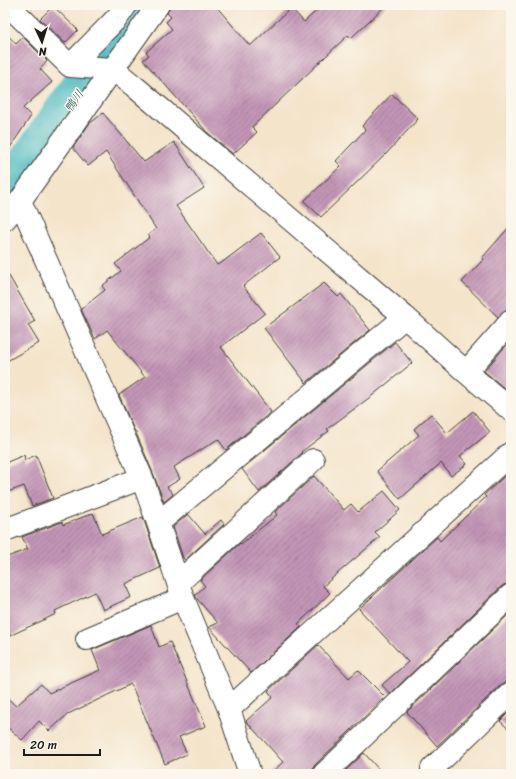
<svg xmlns="http://www.w3.org/2000/svg" width="516" height="779" viewBox="0 0 516 779" font-family="Sriracha,'Klee One',sans-serif">
	<defs>
		<pattern id="building-hatch" width="6" height="6" patternUnits="userSpaceOnUse"><rect width="6" height="6" fill="#c294b6"/><path d="M-1 1l2-2M0 6l6-6M5 7l2-2" fill="none" stroke="#9d7893"/></pattern>
	</defs>
	<rect width="100%" height="100%" fill="#fbf7ec"/>
	<filter id="ink" filterUnits="userSpaceOnUse"><feTurbulence type="fractalNoise" baseFrequency=".025" numOctaves="2"/><feDisplacementMap in="SourceGraphic" scale="8" xChannelSelector="R" yChannelSelector="G"/><feConvolveMatrix kernelMatrix="1 2 1 2 8 2 1 2 1" color-interpolation-filters="sRGB"/></filter>
	<filter id="wash" filterUnits="userSpaceOnUse"><feTurbulence type="fractalNoise" baseFrequency=".012" numOctaves="4" result="noise"/><feDisplacementMap in="SourceGraphic" scale="16" xChannelSelector="R" yChannelSelector="G"/><feGaussianBlur stdDeviation="0.9" result="paint"/><feColorMatrix in="noise" values="0 0 0 0 0 0 0 0 0 0 0 0 0 0 0 0 0 1.4 0 .05"/><feComposite in="paint" operator="in"/></filter>
	<g filter="url(#wash)">
		<rect width="100%" height="100%" fill="#f4e4ca"/>
		<g fill="none" stroke-linecap="round" stroke-linejoin="round">
			<path stroke="#48b7c0" stroke-width="46" d="M 5,195 L 31,163 L 80,94 L 127,23 L 140,5"/>
		</g>
		<g id="blocks">
			<path fill="url(#building-hatch)" d="M 170,5 L 215,5 L 250,46 L 291,8 L 304,22 L 323,5 L 386,5 L 351,38 L 348,35 L 252,127 L 257,132 L 233,154 L 208,133 L 143,60 L 149,55 L 146,52 L 172,29 L 166,22 L 171,17 L 167,13 Z
				M 53,6 L 78,30 L 65,43 L 40,19 Z
				M 5,32 L 16,44 L 23,37 L 47,61 L 40,69 L 52,82 L 23,108 L 31,116 L 5,155 Z
				M 392,94 L 418,119 L 386,154 L 321,217 L 304,201 L 341,166 L 336,161 L 365,130 L 362,126 Z
				M 103,113 L 144,162 L 174,142 L 204,188 L 176,206 L 217,265 L 220,263 L 220,264 L 261,233 L 280,257 L 243,286 L 265,313 L 221,347 L 271,412 L 226,450 L 218,439 L 174,467 L 180,479 L 167,487 L 173,494 L 164,502 L 153,473 L 136,433 L 137,433 L 134,430 L 119,395 L 145,377 L 107,330 L 95,339 L 81,309 L 105,290 L 102,286 L 121,271 L 115,264 L 150,237 L 148,235 L 156,229 L 106,152 L 88,166 L 73,148 L 89,124 Z
				M 511,225 L 511,309 L 507,309 L 502,312 L 498,317 L 462,282 L 484,259 L 482,258 Z
				M 5,269 L 35,321 L 28,325 L 39,343 L 5,362 Z
				M 324,283 L 338,297 L 341,294 L 370,330 L 306,383 L 264,328 Z
				M 511,340 L 511,394 L 484,371 Z
				M 395,342 L 412,363 L 373,395 L 327,429 L 329,431 L 301,452 L 302,453 L 259,492 L 242,469 Z
				M 473,411 L 490,432 L 460,456 L 467,464 L 451,476 L 441,463 L 400,499 L 377,471 L 419,435 L 414,429 L 431,414 L 447,433 Z
				M 24,455 L 25,460 L 36,455 L 53,498 L 32,506 L 24,486 L 5,493 L 5,463 Z
				M 511,470 L 511,583 L 508,583 L 502,586 L 390,694 L 382,685 L 408,662 L 359,609 L 437,537 L 440,541 L 486,497 L 484,495 Z
				M 314,476 L 344,510 L 351,504 L 358,512 L 384,491 L 400,510 L 375,532 L 380,537 L 323,586 L 330,593 L 298,624 L 301,627 L 251,673 L 209,627 L 218,623 L 198,600 L 195,595 L 205,586 L 200,580 L 240,543 L 241,544 L 277,515 L 275,512 Z
				M 93,513 L 102,534 L 143,517 L 160,568 L 125,584 L 131,597 L 103,610 L 95,592 L 55,611 L 56,614 L 5,638 L 5,558 L 28,549 L 22,537 L 62,522 L 63,525 Z
				M 188,514 L 205,534 L 221,520 L 224,524 L 185,560 L 183,558 L 173,527 Z
				M 511,612 L 511,681 L 508,681 L 502,684 L 437,746 L 407,712 Z
				M 151,625 L 159,647 L 170,642 L 206,726 L 179,737 L 187,754 L 165,764 L 131,684 L 68,714 L 49,731 L 39,721 L 22,740 L 5,725 L 5,696 L 16,706 L 41,684 L 49,693 L 100,670 L 92,650 Z
				M 318,645 L 349,678 L 358,670 L 385,697 L 315,765 L 312,770 L 312,774 L 270,774 L 283,762 L 246,721 L 273,697 L 268,691 Z
				M 511,710 L 511,731 L 500,721 Z
				M 364,753 L 383,774 L 342,774 Z"/>
		</g>
	</g>
	<g filter="url(#ink)">
		<use href="#blocks" fill-opacity="0" stroke="#3c3a36" stroke-width="1"/>
		<g fill="none" stroke-linecap="round" stroke-linejoin="round">
			<defs>
				<path id="street" d="M 8,5 L 70,66 L 113,69 L 134,86 L 405,317 L 466,372 L 511,410
					M 70,66 L 117,18 L 126,5
					M 20,201 L 142,478 L 158,523 L 183,598 L 229,709 L 250,774
					M 5,219 L 20,201 L 158,5
					M 466,372 L 511,321
					M 158,523 L 405,317
					M 5,530 L 142,478
					M 178,583 L 313,460
					M 87,639 L 183,598
					M 229,709 L 511,453
					M 432,769 L 511,693
					M 324,774 L 511,595"/>
			</defs>
			<use href="#street" stroke="#3c3a36" stroke-width="24"/>
			<use href="#street" stroke="#fff" stroke-width="22"/>
		</g>
	</g>
	<g text-anchor="middle" dominant-baseline="central" stroke-width="3" stroke-linejoin="round" paint-order="stroke">
		<g font-size="12" font-style="italic" fill="#2e5a5e" stroke="#fbf7ec">
			<text transform="translate(74 101) rotate(-55)">鴨川</text>
		</g>
	</g>
	<rect width="516" height="779" fill="none" stroke="#fbf7ec" stroke-width="20"/>
	<g transform="translate(42 42) rotate(176)" stroke="#fbf7ec" stroke-width="3" paint-order="stroke">
	<path d="M0-3L7 15L0 10L-7 15Z" fill="#1c1c1c"/>
	<text y="-6" font-size="11" font-weight="bold" text-anchor="middle" fill="#1c1c1c">N</text>
	</g>
	<path d="M24 749v6h76v-6" fill="none" stroke="#1c1c1c" stroke-width="2"/>
	<text x="30" y="749" font-size="12" fill="#1c1c1c" stroke="#fbf7ec" stroke-width="3" paint-order="stroke">20 m</text>
</svg>
